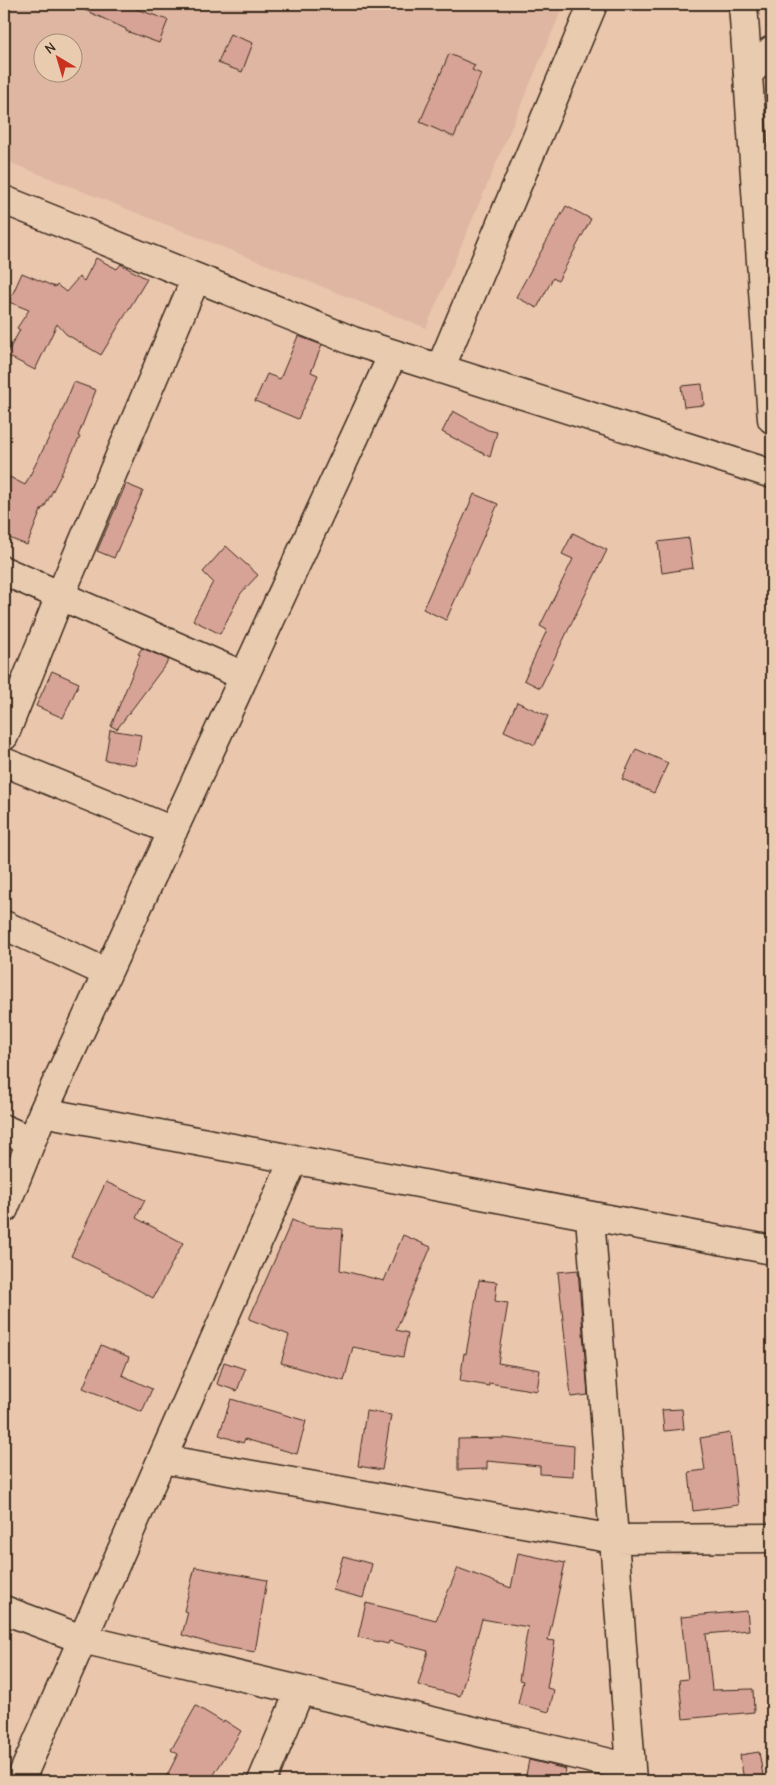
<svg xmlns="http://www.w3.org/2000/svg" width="776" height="1785" viewBox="0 0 776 1785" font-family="'Comic Neue',sans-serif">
	<rect width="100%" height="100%" fill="#eac6ad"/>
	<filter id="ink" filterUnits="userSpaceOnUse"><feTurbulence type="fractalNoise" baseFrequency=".02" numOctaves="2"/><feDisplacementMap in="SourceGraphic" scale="10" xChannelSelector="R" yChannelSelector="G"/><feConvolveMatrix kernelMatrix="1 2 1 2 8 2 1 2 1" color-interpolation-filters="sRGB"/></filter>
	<g filter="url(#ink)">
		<path fill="#deb6a1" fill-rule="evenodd" d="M 4,4 L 564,4 L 426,328 L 4,160 ZM 42,42 L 72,42 L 72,72 L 42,72 Z"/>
		<path fill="#d8a397" stroke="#3b2a1e" d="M 72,4 L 122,4 L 168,20 L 159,43 L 126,31 L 126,29 Z
			M 230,34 L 253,43 L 242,72 L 218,63 Z
			M 449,54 L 475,65 L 472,70 L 481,74 L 454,137 L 420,122 Z
			M 566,206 L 591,219 L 558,281 L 553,278 L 537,308 L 516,297 Z
			M 96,258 L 117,269 L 121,264 L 122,265 L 147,279 L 101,355 L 66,334 L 57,324 L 35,370 L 6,355 L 20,330 L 17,328 L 29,310 L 9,302 L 22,273 L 55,287 L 57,285 L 66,292 L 79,277 L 84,281 Z
			M 298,336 L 322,345 L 311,372 L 318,375 L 298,419 L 255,401 L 267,374 L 280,379 Z
			M 74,382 L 96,390 L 78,436 L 80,437 L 44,508 L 42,508 L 27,545 L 4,536 L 4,474 L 25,485 L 60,416 Z
			M 702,384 L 704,405 L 684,407 L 681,386 Z
			M 453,411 L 488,430 L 497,432 L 490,457 L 442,432 Z
			M 126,484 L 143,491 L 114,558 L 97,551 Z
			M 474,494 L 498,504 L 446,620 L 423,609 Z
			M 573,533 L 607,550 L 540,688 L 524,680 L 547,630 L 540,626 L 573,559 L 562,554 Z
			M 689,538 L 693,568 L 662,573 L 658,542 Z
			M 226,546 L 258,575 L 241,593 L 220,634 L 193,620 L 213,582 L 203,572 Z
			M 142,648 L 169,660 L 117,729 L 111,726 L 140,655 L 138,654 Z
			M 52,671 L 79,683 L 63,718 L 36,706 Z
			M 517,702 L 548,716 L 535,745 L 504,731 Z
			M 110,730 L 141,735 L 136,765 L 105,760 Z
			M 636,749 L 668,763 L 654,793 L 622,779 Z
			M 106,1182 L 145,1200 L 136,1218 L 183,1243 L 153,1298 L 113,1276 L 71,1256 Z
			M 292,1220 L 306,1226 L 343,1229 L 340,1270 L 384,1281 L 403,1235 L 431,1247 L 396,1330 L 408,1333 L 403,1357 L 353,1347 L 344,1381 L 281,1363 L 289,1335 L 249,1319 Z
			M 578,1270 L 588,1395 L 571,1397 L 558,1272 Z
			M 479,1280 L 497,1282 L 495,1301 L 508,1303 L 498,1363 L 540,1370 L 537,1391 L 489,1383 L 489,1386 L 460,1381 L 464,1353 L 466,1354 Z
			M 101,1345 L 129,1357 L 122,1375 L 152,1389 L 142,1412 L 83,1388 Z
			M 224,1362 L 245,1369 L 237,1391 L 217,1384 Z
			M 231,1399 L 306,1421 L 297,1454 L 245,1439 L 243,1443 L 219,1435 Z
			M 682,1409 L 684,1429 L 664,1431 L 662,1410 Z
			M 366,1411 L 391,1415 L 382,1470 L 358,1466 Z
			M 730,1433 L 738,1505 L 693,1511 L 689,1472 L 705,1470 L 700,1438 Z
			M 504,1438 L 574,1446 L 573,1476 L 540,1474 L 540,1466 L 487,1461 L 487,1469 L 458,1470 L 458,1439 Z
			M 518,1553 L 565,1563 L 548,1640 L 555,1641 L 547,1688 L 554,1690 L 549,1712 L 518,1704 L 523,1681 L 519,1680 L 528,1627 L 482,1619 L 460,1696 L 418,1685 L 428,1651 L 389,1641 L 388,1644 L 358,1637 L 366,1603 L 436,1620 L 458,1568 L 511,1588 Z
			M 343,1556 L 372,1564 L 363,1598 L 333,1590 Z
			M 195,1567 L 267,1580 L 255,1652 L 219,1646 L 182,1635 L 188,1612 L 184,1611 Z
			M 747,1611 L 749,1630 L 706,1634 L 712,1690 L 753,1689 L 754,1712 L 683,1719 L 679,1680 L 688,1679 L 681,1617 Z
			M 196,1706 L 223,1722 L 224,1720 L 241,1731 L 210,1781 L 164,1781 L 178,1754 L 171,1750 Z
			M 759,1752 L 764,1781 L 744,1781 L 740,1755 Z
			M 529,1760 L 566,1769 L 563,1781 L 532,1781 L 533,1776 L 526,1775 Z"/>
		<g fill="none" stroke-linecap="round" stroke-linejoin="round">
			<defs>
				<path id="minor" d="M 748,74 L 772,50
					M 4,200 L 353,341 L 772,474
					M 440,369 L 593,4
					M 4,571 L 244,676
					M 4,736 L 60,596 L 196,278
					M 4,762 L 173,831
					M 4,925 L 107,973
					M 43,1112 L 393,354
					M 4,1129 L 31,1141
					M 4,1209 L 43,1112 L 772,1250
					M 590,1216 L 632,1781
					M 162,1459 L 614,1539 L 772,1538
					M 4,1610 L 82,1639 L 631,1768
					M 20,1781 L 294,1159
					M 262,1781 L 300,1690"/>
				<path id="major" d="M 743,4 L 772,419"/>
			</defs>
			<use href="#minor" stroke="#3b2a1e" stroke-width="31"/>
			<use href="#major" stroke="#3b2a1e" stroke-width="31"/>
			<use href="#minor" stroke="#e9cbaf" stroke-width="28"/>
			<use href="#major" stroke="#e9cbaf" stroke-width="28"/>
		</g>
	</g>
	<rect width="776" height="1785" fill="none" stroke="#e9cbaf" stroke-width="20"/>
	<rect x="10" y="10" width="756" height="1765" fill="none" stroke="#3b2a1e" stroke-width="2" filter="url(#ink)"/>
	<g transform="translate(58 58) rotate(322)"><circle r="24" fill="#e9cbaf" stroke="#a38b75"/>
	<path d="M0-4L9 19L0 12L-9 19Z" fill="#c8321e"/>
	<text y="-8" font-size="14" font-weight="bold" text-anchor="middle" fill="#3b2a1e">N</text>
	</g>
</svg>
